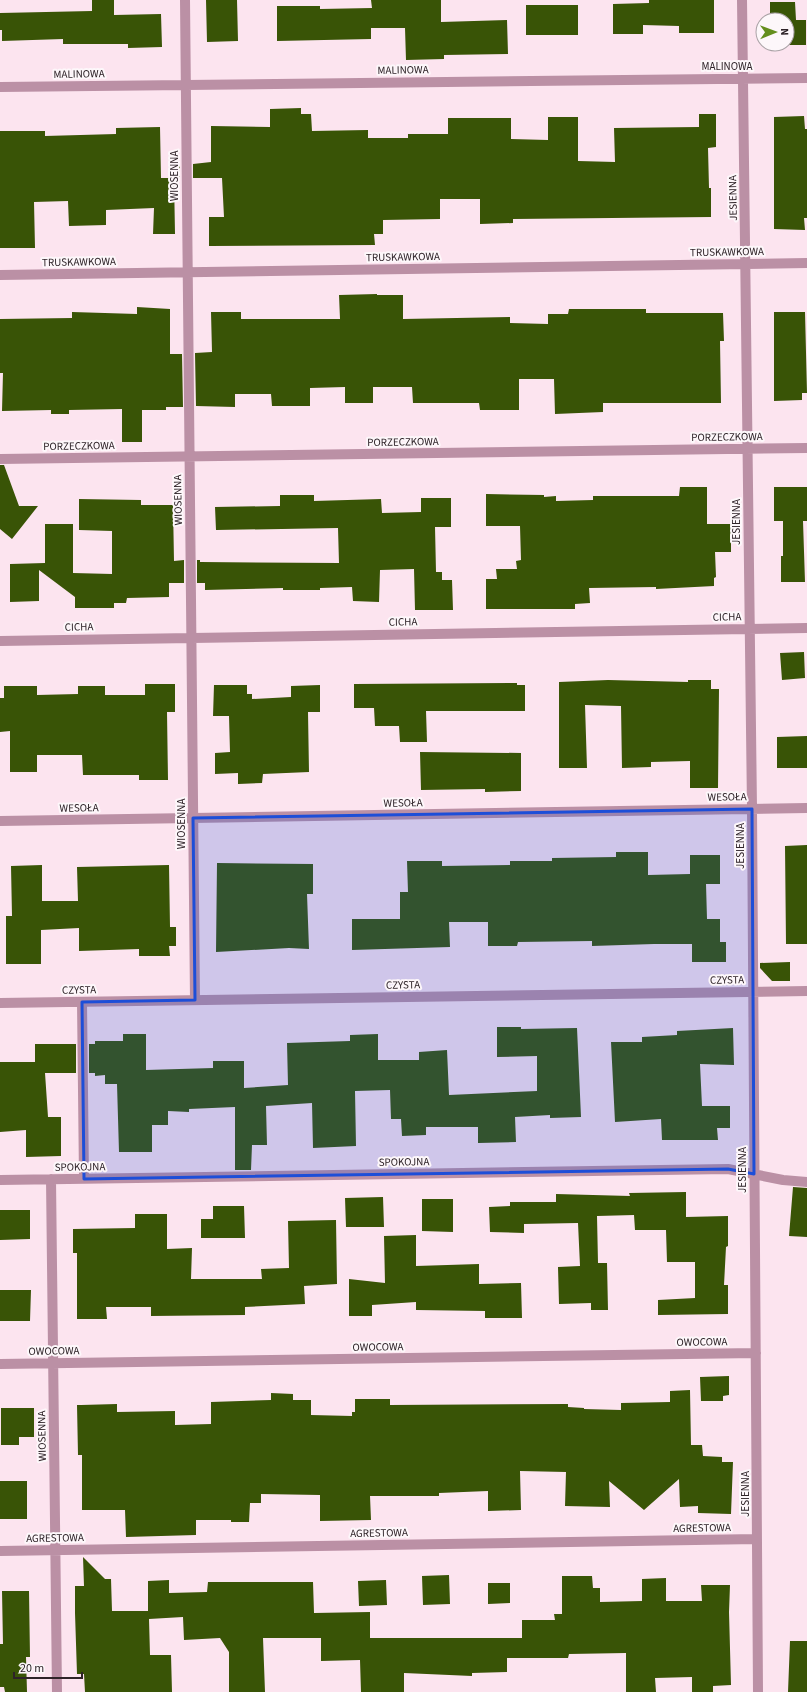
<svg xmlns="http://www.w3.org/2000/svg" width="807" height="1692" viewBox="0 0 807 1692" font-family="'Source Sans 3',sans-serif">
	<rect width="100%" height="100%" fill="#fce4ef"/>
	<path fill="#395406" d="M 92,0 L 114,0 L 114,15 L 161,14 L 162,47 L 128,48 L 128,44 L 63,44 L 63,39 L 2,41 L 2,30 L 0,30 L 0,13 L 92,11 Z
		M 206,0 L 237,0 L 238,41 L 207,42 Z
		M 371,0 L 441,0 L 441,22 L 507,20 L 508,54 L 444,55 L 444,59 L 406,60 L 405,28 L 371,28 L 371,39 L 277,41 L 277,6 L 320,6 L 320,9 L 372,8 Z
		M 649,0 L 714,0 L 714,33 L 679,33 L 679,26 L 643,25 L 643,34 L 613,34 L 613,4 L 649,3 Z
		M 770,2 L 795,2 L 796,20 L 806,20 L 806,45 L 771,45 L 770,44 L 787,44 L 787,20 L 770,20 Z
		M 526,5 L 578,5 L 578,35 L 526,35 Z
		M 301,108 L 301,114 L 311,114 L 312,131 L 368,130 L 368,138 L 408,138 L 408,134 L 448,134 L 448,118 L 511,118 L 511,139 L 548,140 L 548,117 L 578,117 L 578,161 L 615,162 L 614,128 L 699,127 L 699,114 L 716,114 L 716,147 L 708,148 L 709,188 L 711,188 L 711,217 L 513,219 L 513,223 L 480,224 L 480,199 L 440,199 L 440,219 L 383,220 L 383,234 L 374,234 L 375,245 L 209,246 L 209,217 L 224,217 L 222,178 L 193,178 L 193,164 L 211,162 L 211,126 L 270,127 L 270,109 Z
		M 804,116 L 805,129 L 807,129 L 807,218 L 804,218 L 805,230 L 774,229 L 774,117 Z
		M 160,127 L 161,178 L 174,178 L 175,234 L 153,234 L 154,208 L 106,210 L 106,225 L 69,226 L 68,201 L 34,202 L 35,248 L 0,248 L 0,131 L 45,131 L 45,136 L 116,134 L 116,128 Z
		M 180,165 L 180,177 L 175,177 L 175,166 Z
		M 377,294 L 377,295 L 403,295 L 403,319 L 510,317 L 510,323 L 548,324 L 548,314 L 568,314 L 569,309 L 646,309 L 646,313 L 723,313 L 724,341 L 720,341 L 721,403 L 603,403 L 603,412 L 555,414 L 554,379 L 519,379 L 519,410 L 480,410 L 479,403 L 413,403 L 412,387 L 373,387 L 373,403 L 345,403 L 345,387 L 310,388 L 310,406 L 272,406 L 271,394 L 235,394 L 235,407 L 196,406 L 195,353 L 212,352 L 211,312 L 241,312 L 241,319 L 340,319 L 339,295 Z
		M 137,307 L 170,309 L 170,354 L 182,354 L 183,407 L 166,407 L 166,410 L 142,410 L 142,442 L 122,442 L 122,409 L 69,410 L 69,414 L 51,414 L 51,410 L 2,411 L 3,373 L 0,373 L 0,319 L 72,318 L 72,312 L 137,314 Z
		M 774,312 L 805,312 L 807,393 L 802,393 L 802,400 L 774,401 Z
		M 0,465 L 4,465 L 19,506 L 38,506 L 12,539 L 0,529 Z
		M 680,487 L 707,487 L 707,524 L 731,524 L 731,552 L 715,552 L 716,577 L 714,578 L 714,586 L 656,589 L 656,587 L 589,588 L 590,603 L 575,604 L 575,609 L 486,609 L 486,579 L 497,579 L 496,569 L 517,569 L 516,561 L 521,560 L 520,526 L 486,526 L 486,494 L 544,495 L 544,497 L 556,496 L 556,501 L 593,500 L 593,496 L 679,496 Z
		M 774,487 L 807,487 L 807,521 L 803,521 L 805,582 L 781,582 L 781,556 L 783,556 L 783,521 L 774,521 Z
		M 280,495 L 314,495 L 314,501 L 381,499 L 382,513 L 421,512 L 421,498 L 451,498 L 451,527 L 435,527 L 436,572 L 442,572 L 442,580 L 452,580 L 453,610 L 415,610 L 414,569 L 380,570 L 379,602 L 353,601 L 352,587 L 320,588 L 320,590 L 283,590 L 283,588 L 205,590 L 205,583 L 197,583 L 197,560 L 200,560 L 200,562 L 339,563 L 338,528 L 216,530 L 215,507 L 280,506 Z
		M 79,499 L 141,500 L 141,505 L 173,505 L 174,561 L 184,560 L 184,583 L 169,583 L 169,597 L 127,598 L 126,603 L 114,603 L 114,608 L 75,608 L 75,597 L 39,570 L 39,601 L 10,602 L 10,564 L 45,563 L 45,524 L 73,524 L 73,573 L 112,574 L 112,531 L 79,530 Z
		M 804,652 L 805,678 L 782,680 L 780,653 Z
		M 608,680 L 688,682 L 688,680 L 711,680 L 711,689 L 719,689 L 718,788 L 690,788 L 690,761 L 651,762 L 651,767 L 622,768 L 621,706 L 585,705 L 587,768 L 559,768 L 559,682 Z
		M 517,683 L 517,685 L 525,685 L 525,711 L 426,711 L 427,742 L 400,742 L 399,726 L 375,726 L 374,708 L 354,708 L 354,684 Z
		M 145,684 L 175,684 L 175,712 L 167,712 L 168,780 L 139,780 L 139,775 L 83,775 L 82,755 L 37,755 L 37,772 L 10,772 L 10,731 L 0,732 L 0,698 L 4,698 L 4,686 L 37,686 L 37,695 L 78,694 L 78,686 L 105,686 L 105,695 L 145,695 Z
		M 214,685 L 247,685 L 247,694 L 252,694 L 252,699 L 291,697 L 291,686 L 320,685 L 320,712 L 308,712 L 309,772 L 263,774 L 262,783 L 238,784 L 238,773 L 215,774 L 215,753 L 230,752 L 229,716 L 213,716 Z
		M 807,736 L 807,768 L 777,768 L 777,737 Z
		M 420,752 L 521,753 L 521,791 L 485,792 L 485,789 L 421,790 Z
		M 807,845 L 807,944 L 786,944 L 785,846 Z
		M 616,852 L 648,852 L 648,875 L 690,874 L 690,855 L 720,855 L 720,884 L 706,884 L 707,919 L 720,919 L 720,942 L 726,942 L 726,962 L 692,962 L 692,944 L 654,944 L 592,946 L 592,941 L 518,942 L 517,946 L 488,946 L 488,922 L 449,922 L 450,947 L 352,950 L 352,919 L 400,919 L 400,892 L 408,892 L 407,861 L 442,861 L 442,866 L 510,865 L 510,861 L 552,861 L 552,858 L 616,857 Z
		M 217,863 L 313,864 L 313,894 L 307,894 L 309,949 L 289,948 L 216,952 Z
		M 42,865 L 42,901 L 78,901 L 77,867 L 169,865 L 170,927 L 176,927 L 176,946 L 169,946 L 170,956 L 139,956 L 139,949 L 79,951 L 79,928 L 41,930 L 41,964 L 6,964 L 6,916 L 12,916 L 11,866 Z
		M 790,962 L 790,981 L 772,981 L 760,968 L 760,963 Z
		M 497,1027 L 521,1027 L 521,1029 L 577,1028 L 581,1117 L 550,1118 L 550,1115 L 515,1117 L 516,1142 L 478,1143 L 478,1127 L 426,1127 L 426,1135 L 402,1136 L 401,1119 L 391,1119 L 390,1090 L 355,1091 L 356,1146 L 313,1148 L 312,1103 L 266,1106 L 267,1145 L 252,1145 L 251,1170 L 235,1170 L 235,1107 L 189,1109 L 189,1112 L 168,1111 L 168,1125 L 152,1125 L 152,1152 L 119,1152 L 117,1084 L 105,1084 L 105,1075 L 95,1076 L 95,1073 L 89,1073 L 89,1044 L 95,1044 L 95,1041 L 123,1041 L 123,1034 L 146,1034 L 146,1070 L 213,1068 L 213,1061 L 244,1061 L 244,1088 L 288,1085 L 287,1043 L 350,1041 L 350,1035 L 378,1034 L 378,1060 L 419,1060 L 419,1052 L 447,1050 L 449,1095 L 537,1091 L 537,1056 L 497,1057 Z
		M 733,1028 L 734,1065 L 700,1064 L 702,1106 L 730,1106 L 730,1128 L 717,1128 L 718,1140 L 662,1140 L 661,1119 L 615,1122 L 611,1042 L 642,1042 L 642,1037 L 677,1035 L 677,1031 Z
		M 35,1044 L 76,1044 L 76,1073 L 45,1073 L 48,1117 L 61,1117 L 61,1156 L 26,1157 L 26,1130 L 0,1132 L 0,1062 L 35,1062 Z
		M 793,1187 L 807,1188 L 807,1237 L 789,1236 Z
		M 686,1192 L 686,1217 L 728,1216 L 728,1246 L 726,1247 L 724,1285 L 728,1285 L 728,1314 L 658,1315 L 658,1300 L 695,1298 L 695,1262 L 667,1262 L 666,1230 L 635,1230 L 634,1215 L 597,1216 L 598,1263 L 607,1263 L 608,1310 L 591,1310 L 591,1303 L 559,1304 L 558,1267 L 580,1266 L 578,1223 L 524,1224 L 524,1233 L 490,1232 L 489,1207 L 510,1206 L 510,1202 L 556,1202 L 556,1194 L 630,1196 L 629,1193 Z
		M 383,1197 L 384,1227 L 346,1227 L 345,1198 Z
		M 422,1199 L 453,1199 L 453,1232 L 422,1231 Z
		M 213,1206 L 244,1206 L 245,1238 L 201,1238 L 201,1219 L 213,1219 Z
		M 0,1210 L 30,1210 L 30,1239 L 0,1240 Z
		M 135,1214 L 167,1214 L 167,1249 L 192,1248 L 191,1279 L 262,1279 L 261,1269 L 289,1268 L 288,1221 L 336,1220 L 337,1284 L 304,1286 L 305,1304 L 245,1307 L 245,1315 L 151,1316 L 151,1307 L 106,1307 L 107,1319 L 77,1319 L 77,1253 L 73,1253 L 73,1229 L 135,1228 Z
		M 416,1235 L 416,1266 L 479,1264 L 479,1284 L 521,1283 L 522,1318 L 485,1318 L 485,1311 L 416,1310 L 416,1302 L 372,1305 L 372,1316 L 349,1316 L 349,1279 L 385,1283 L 384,1236 Z
		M 0,1290 L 31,1290 L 30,1321 L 0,1321 Z
		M 729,1376 L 729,1395 L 723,1396 L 723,1401 L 701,1401 L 700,1377 Z
		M 690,1390 L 691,1445 L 702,1445 L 703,1456 L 722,1457 L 722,1462 L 733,1462 L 731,1514 L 698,1513 L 698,1506 L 680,1507 L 679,1479 L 644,1510 L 609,1481 L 610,1507 L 565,1506 L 566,1472 L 520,1471 L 521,1510 L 488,1511 L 488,1491 L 439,1493 L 439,1496 L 370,1496 L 371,1520 L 320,1521 L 320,1495 L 261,1494 L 261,1503 L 250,1503 L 249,1522 L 231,1522 L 231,1520 L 196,1520 L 196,1535 L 126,1537 L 125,1510 L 82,1510 L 82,1455 L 78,1455 L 77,1405 L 81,1405 L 117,1404 L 117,1412 L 175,1411 L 175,1425 L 211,1424 L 211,1402 L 271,1400 L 271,1393 L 293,1394 L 293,1400 L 311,1400 L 311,1415 L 352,1416 L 352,1412 L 355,1412 L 355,1399 L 390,1399 L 390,1405 L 568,1404 L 568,1407 L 584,1408 L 584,1409 L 621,1410 L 621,1403 L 670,1402 L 670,1391 Z
		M 1,1408 L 34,1408 L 34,1437 L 19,1437 L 19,1445 L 1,1445 Z
		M 0,1481 L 27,1481 L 27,1519 L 0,1519 Z
		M 83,1557 L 105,1579 L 111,1579 L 112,1611 L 148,1611 L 148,1581 L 169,1580 L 169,1593 L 207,1592 L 208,1582 L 313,1582 L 314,1613 L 370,1612 L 370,1638 L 522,1638 L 522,1620 L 555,1620 L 554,1614 L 562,1614 L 562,1576 L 592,1576 L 593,1588 L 600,1588 L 600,1602 L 642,1601 L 642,1579 L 666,1578 L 666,1601 L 702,1601 L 701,1585 L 730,1585 L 729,1612 L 731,1685 L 713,1686 L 713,1692 L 692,1692 L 692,1677 L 655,1678 L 656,1692 L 626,1692 L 626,1653 L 569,1654 L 568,1658 L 507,1658 L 507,1672 L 472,1673 L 472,1676 L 404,1673 L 404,1692 L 361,1692 L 360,1660 L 321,1661 L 321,1638 L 263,1638 L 265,1692 L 229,1692 L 229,1652 L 220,1638 L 184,1640 L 183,1617 L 149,1619 L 150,1655 L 171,1655 L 172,1692 L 85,1692 L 84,1674 L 77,1674 L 75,1613 L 75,1586 L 84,1586 Z
		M 449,1575 L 450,1604 L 423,1605 L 422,1576 Z
		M 386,1580 L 387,1605 L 359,1606 L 358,1581 Z
		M 488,1583 L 510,1583 L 510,1603 L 488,1604 Z
		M 2,1591 L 29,1591 L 30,1657 L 26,1657 L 27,1692 L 5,1692 L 4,1687 L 0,1687 L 0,1644 L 3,1644 Z
		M 790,1641 L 807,1641 L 807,1692 L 788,1692 Z"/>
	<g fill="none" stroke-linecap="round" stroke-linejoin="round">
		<path stroke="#bb90a5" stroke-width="10" d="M 185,0 L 195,1000
			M 742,0 L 752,809 L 758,1692
			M 0,87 L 807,78
			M 0,275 L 807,263
			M 0,459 L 807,448
			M 0,641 L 807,628
			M 0,821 L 807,808
			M 82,1002 L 84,1179
			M 0,1003 L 807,991
			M 51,1179 L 57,1692
			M 0,1180 L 728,1169 L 783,1180 L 807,1182
			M 0,1364 L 756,1353
			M 0,1551 L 757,1539"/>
	</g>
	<path fill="#1d4ed8" fill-opacity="0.2" stroke="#1d4ed8" stroke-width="3" stroke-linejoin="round" d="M 752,809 L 754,1174 L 728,1169 L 84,1179 L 82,1002 L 195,1000 L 193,818 Z"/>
	<g text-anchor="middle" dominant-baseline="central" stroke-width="4" stroke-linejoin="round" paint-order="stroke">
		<g font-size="11" fill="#2e2328" stroke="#fdf7fa">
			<text x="727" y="66">MALINOWA</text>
			<text transform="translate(403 70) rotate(-1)">MALINOWA</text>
			<text transform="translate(79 74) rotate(-1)">MALINOWA</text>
			<text transform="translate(174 176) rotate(-90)">WIOSENNA</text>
			<text transform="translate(733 198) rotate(-91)">JESIENNA</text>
			<text transform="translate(727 252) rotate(-1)">TRUSKAWKOWA</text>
			<text transform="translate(403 257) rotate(-1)">TRUSKAWKOWA</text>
			<text transform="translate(79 262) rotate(-1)">TRUSKAWKOWA</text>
			<text transform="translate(727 437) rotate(-1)">PORZECZKOWA</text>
			<text transform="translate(403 442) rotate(-1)">PORZECZKOWA</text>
			<text transform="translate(79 446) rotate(-1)">PORZECZKOWA</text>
			<text transform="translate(178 500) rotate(-91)">WIOSENNA</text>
			<text transform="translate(736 522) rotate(-90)">JESIENNA</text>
			<text transform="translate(727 617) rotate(-1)">CICHA</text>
			<text transform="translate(403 622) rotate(-1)">CICHA</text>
			<text transform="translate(79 627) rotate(-1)">CICHA</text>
			<text transform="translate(727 797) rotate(-1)">WESOŁA</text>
			<text transform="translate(403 803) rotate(-1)">WESOŁA</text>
			<text transform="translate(79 808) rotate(-1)">WESOŁA</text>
			<text transform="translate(181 824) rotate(-90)">WIOSENNA</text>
			<text transform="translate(740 846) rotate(-90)">JESIENNA</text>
			<text transform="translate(727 980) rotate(-1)">CZYSTA</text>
			<text transform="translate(403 985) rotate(-1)">CZYSTA</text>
			<text transform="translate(79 990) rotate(-1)">CZYSTA</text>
			<text transform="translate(404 1162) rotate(-1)">SPOKOJNA</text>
			<text transform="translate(80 1167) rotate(-1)">SPOKOJNA</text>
			<text transform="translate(742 1170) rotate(-90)">JESIENNA</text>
			<text transform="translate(702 1342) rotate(-1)">OWOCOWA</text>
			<text transform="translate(378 1347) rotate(-1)">OWOCOWA</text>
			<text transform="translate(54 1351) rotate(-1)">OWOCOWA</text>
			<text transform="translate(42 1436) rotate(-91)">WIOSENNA</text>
			<text transform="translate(745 1494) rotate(-90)">JESIENNA</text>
			<text transform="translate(702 1528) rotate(-1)">AGRESTOWA</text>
			<text transform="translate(379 1533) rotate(-1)">AGRESTOWA</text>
			<text transform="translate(55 1538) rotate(-1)">AGRESTOWA</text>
		</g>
	</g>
	<g transform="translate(775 32) rotate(89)"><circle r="19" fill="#fdf7fa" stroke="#aaa2a6"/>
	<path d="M0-3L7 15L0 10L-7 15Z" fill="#648e1d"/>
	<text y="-6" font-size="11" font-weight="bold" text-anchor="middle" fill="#2e2328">N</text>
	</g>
	<path d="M14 1672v6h68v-6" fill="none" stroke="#2e2328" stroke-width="2"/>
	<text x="20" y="1672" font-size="12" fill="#2e2328" stroke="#fdf7fa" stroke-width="3" paint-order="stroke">20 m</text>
</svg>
